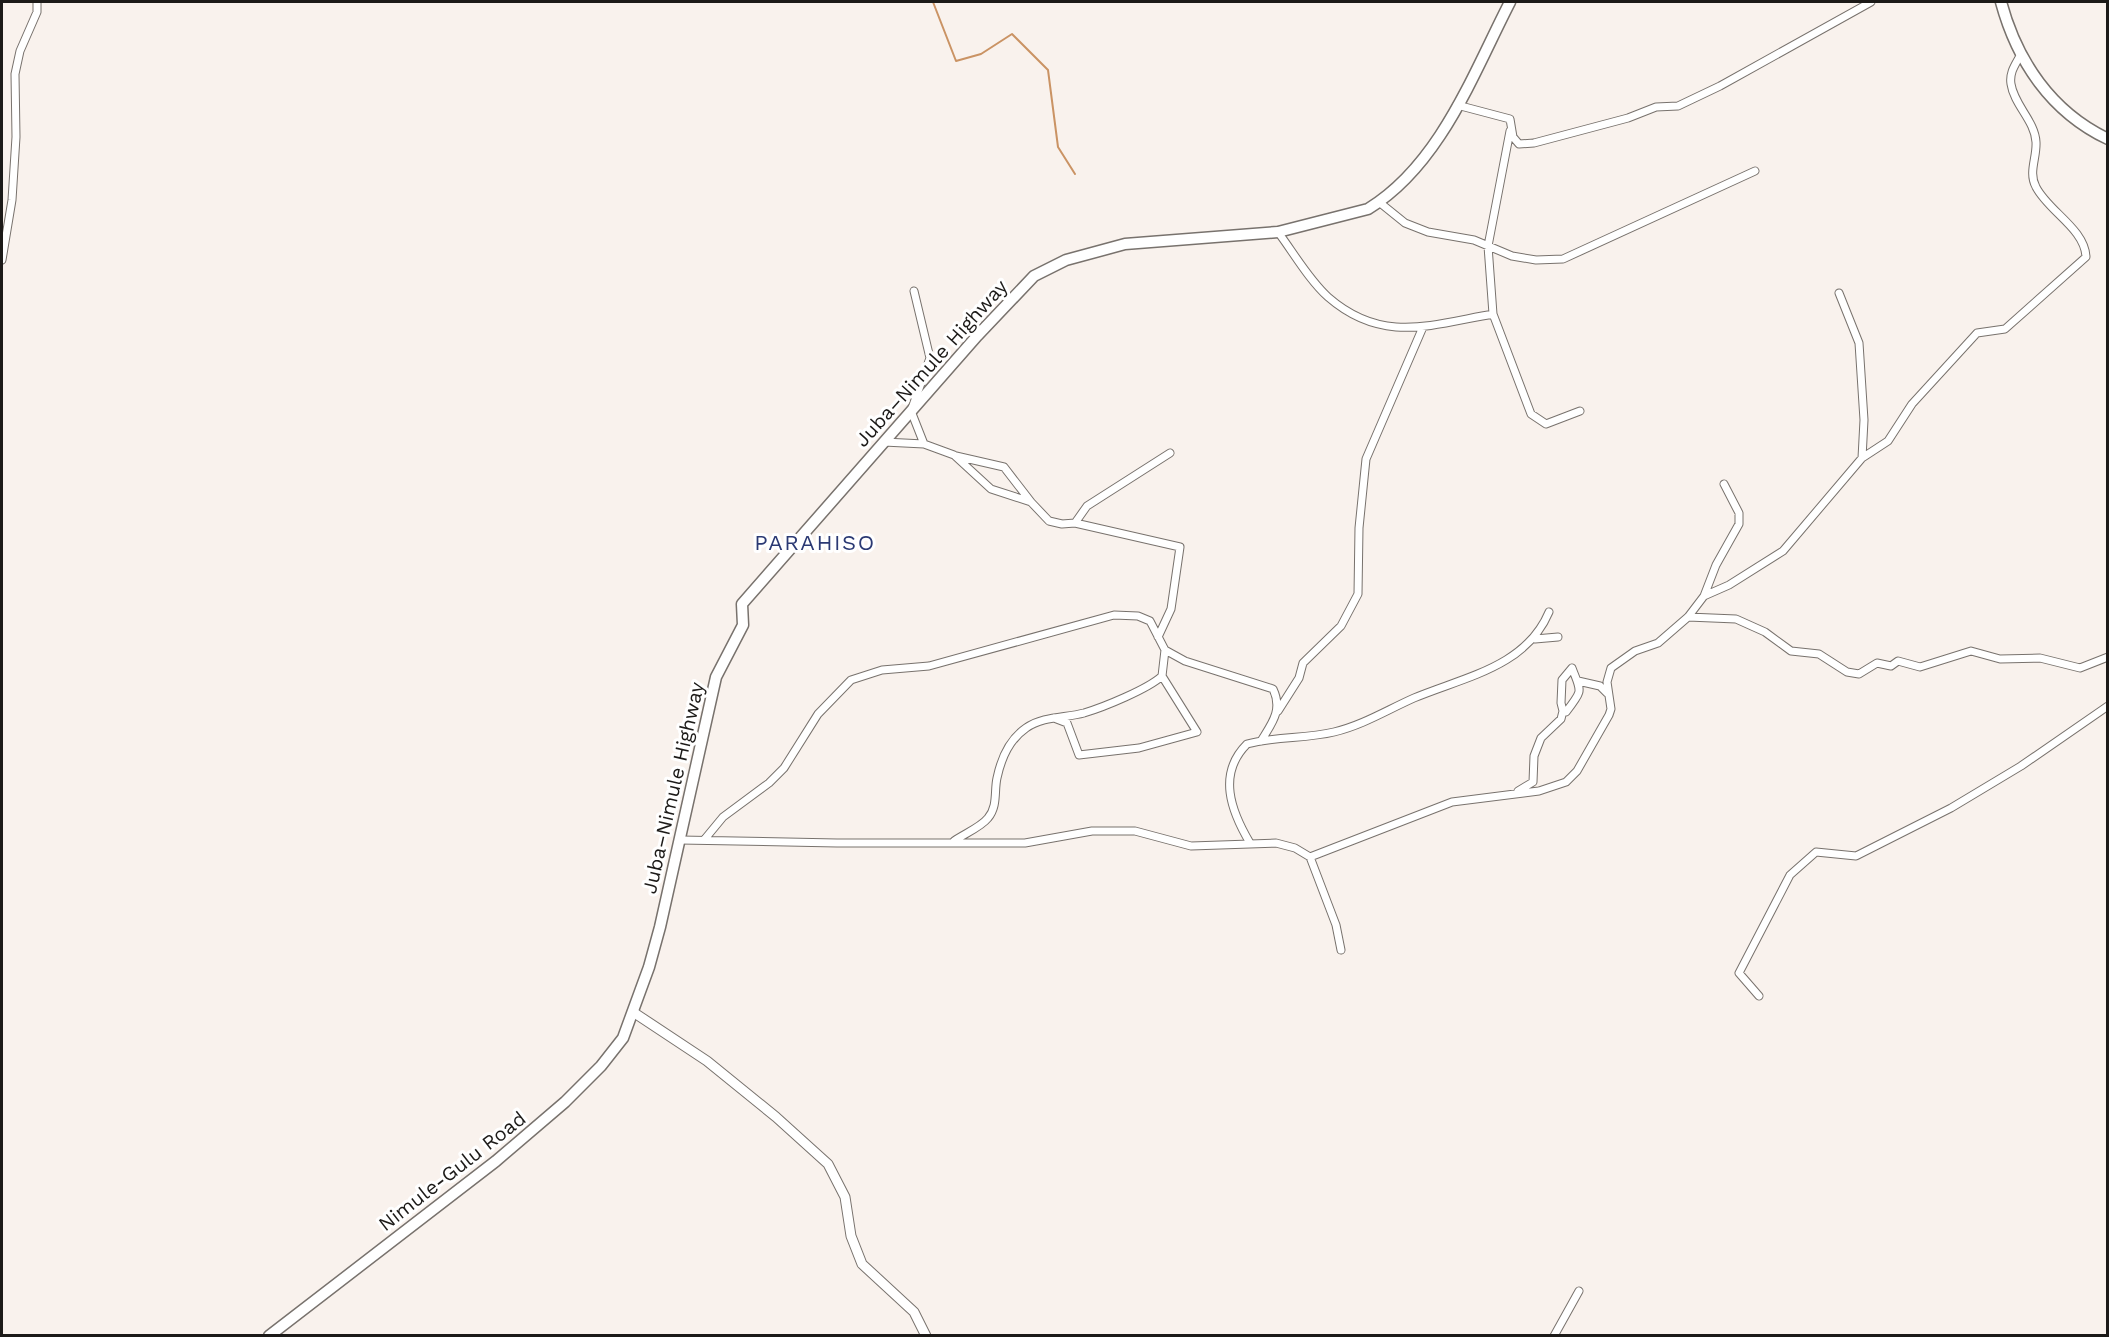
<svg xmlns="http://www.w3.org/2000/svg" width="2109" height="1337" viewBox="0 0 2109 1337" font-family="'Work Sans',sans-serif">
	<rect width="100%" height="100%" fill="#f9f2ed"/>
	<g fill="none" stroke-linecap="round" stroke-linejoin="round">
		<path stroke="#ca9364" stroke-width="2" d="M 933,2 L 956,61 L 981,54 L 1012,34 L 1048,70 L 1058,147 L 1075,174"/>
		<defs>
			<path id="street" d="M 1457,105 L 1510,119 L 1513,137 L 1519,144 L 1534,143 L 1628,118 L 1656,107 L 1678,106 L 1720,86 L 1871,2
				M 1379,202 L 1405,223 L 1428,232 L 1474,240 L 1512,256 L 1536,260 L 1563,259 L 1755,171
				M 1278,232 C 1293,252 1309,280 1328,297 C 1382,344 1430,325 1493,314 L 1488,246 L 1510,131
				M 2,260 L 12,200 L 16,137 L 15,74 L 20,51 L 37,12 L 37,2
				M 914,291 L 930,358 L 911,411 L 924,444 L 954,455 L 991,489 L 1031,502 L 1049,521 L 1062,524 L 1075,523 L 1180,547 L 1171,609 L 1158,637
				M 1493,314 L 1531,414 L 1546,424 L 1580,411
				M 884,442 L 924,444
				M 956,456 L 1004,467 L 1031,502
				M 1862,458 L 1888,441 L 1912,404 L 1977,333 L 2005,329 L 2086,257 C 2085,229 2048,211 2036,187 C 2028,172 2037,158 2036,142 C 2035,121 2014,105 2011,84 C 2009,72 2016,64 2021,54
				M 1075,523 L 1087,506 L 1170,453
				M 1704,596 L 1716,565 L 1739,524 L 1739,513 L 1724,484
				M 1688,617 L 1736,619 L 1765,632 L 1791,651 L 1819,654 L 1847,672 L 1859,674 L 1877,663 L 1891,666 L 1898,661 L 1920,667 L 1971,651 L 2000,659 L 2040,658 L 2080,668 L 2108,657
				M 1535,639 L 1558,637
				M 1165,650 L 1185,661 L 1273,689 C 1283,710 1272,723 1261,741
				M 1578,681 L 1600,686 L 1607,693
				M 1278,711 L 1299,678 L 1303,663 L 1341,626 L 1358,594 L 1359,528 L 1366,459 L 1423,327
				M 1518,791 L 1533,782 L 1534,756 L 1541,738 L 1561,719 L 1563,711 L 1561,703 L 1562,680 L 1572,668 C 1581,692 1584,689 1566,712 L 1563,711
				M 680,840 L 837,843 L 1025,843 L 1092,831 L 1135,831 L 1191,846 L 1276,843 L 1295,848 L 1310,857 L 1452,802 L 1539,791 L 1566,782 L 1577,771 L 1609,715 L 1611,709 L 1607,682 L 1611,668 L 1635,651 L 1658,643 L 1688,617 L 1704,596 L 1729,585 L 1783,551 L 1862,458 L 1864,420 L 1859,343 L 1839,293
				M 704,840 L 723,817 L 769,783 L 784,768 L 818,714 L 851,680 L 882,670 L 929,666 L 1114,615 L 1138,616 L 1150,621 L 1165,650 L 1162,676
				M 954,841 C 964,834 981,827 988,818 C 998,806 994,791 997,778 C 1001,759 1010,739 1026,728 C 1043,716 1065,718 1084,713 C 1104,707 1148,689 1162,676 L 1197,732 L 1139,748 L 1079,755 L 1067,723 L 1054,718
				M 1250,843 C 1231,811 1217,774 1247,744 C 1275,736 1305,739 1334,732 C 1363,725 1387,710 1414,698 C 1464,677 1526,667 1549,612
				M 1310,857 L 1336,925 L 1341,950
				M 1759,996 L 1739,973 L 1790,875 L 1816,852 L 1856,856 L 1951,808 L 2021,766 L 2108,706
				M 1554,1336 L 1579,1291"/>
			<path id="secondary" d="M 633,1012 L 707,1061 L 776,1117 L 828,1164 L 845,1197 L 851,1236 L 862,1264 L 914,1312 L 926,1336"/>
			<path id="primary" d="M 2001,2 C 2017,61 2051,112 2108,139
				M 269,1336 L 496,1161 L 565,1102 L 601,1066 L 623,1038 L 649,967 L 660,927 L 716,677 L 743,625 L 742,604 L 977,336 L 1034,276 L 1066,260 L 1125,244 L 1278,232 L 1368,209 C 1440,165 1473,74 1510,2"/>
		</defs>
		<use href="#street" stroke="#78726d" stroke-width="9"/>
		<use href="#secondary" stroke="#78726d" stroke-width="11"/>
		<use href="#primary" stroke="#78726d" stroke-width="13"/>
		<use href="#street" stroke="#fff" stroke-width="7"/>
		<use href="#secondary" stroke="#fff" stroke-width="9"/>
		<use href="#primary" stroke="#fff" stroke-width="10"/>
	</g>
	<g text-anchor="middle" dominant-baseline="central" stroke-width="6" stroke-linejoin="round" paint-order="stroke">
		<g font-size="20" fill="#1c1a18" stroke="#fff">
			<text transform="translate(931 363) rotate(-48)">Juba–Nimule Highway</text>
			<text transform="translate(673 788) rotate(-77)">Juba–Nimule Highway</text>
			<text transform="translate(452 1171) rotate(-38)">Nimule-Gulu Road</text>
		</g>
		<g font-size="22" letter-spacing="1.5" fill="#2b3973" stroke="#fff">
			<text x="815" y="542">PARAHISO</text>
		</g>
	</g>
	<rect width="2109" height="1337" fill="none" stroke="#1c1a18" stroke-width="6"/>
</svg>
